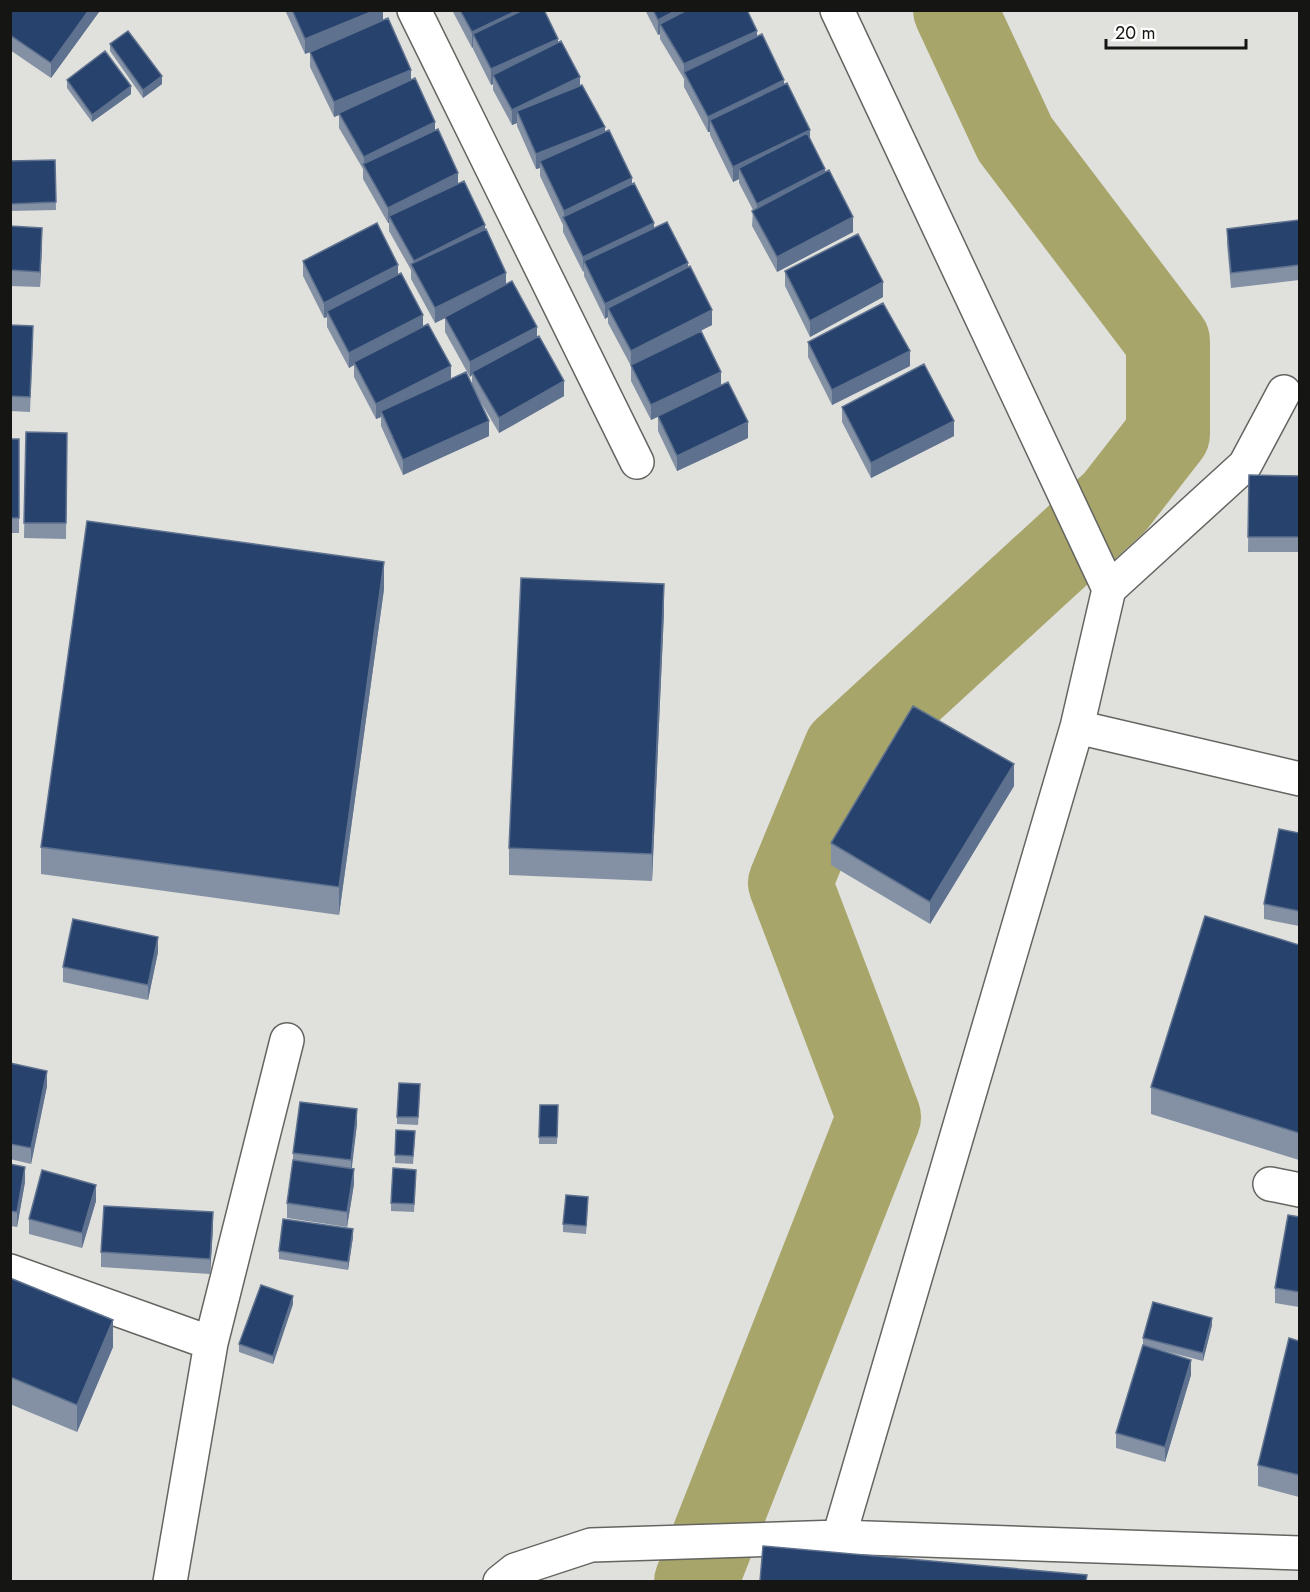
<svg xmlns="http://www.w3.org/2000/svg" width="1310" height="1592" viewBox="0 0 1310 1592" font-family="Jost,sans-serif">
	<rect width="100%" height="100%" fill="#e0e0dc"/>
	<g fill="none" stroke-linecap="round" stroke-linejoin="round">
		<path stroke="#a7a56a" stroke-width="84" d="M 696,1582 L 879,1117 L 790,883 L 845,750 L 1115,502 L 1168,434 L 1168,341 L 1015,139 L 955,10"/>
		<defs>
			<path id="minor" d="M 414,10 L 637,462
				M 1109,589 L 1245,465 L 1284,392
				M 1077,727 L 1300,779
				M 1270,1184 L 1300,1190
				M 10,1271 L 211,1343
				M 839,1537 L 1300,1553
				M 170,1582 L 211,1343 L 287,1040
				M 500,1582 L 515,1570 L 591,1545 L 839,1537 L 1077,727 L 1109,589 L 837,10"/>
		</defs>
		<use href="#minor" stroke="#646461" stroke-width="36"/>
		<use href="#minor" stroke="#fff" stroke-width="33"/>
	</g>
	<path fill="#8491a4" d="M 10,10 L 99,10 L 99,12 L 51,78 L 10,50 Z
		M 285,10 L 383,10 L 383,20 L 458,184 L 485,230 L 506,284 L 537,337 L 564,396 L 499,433 L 476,394 L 489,436 L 403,475 L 381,426 L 381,417 L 376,419 L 354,377 L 354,365 L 349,368 L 327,327 L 327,317 L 324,318 L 303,276 L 303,261 L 398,275 L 423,327 L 451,379 L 472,386 L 472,375 L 470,377 L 445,332 L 445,318 L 435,323 L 411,279 L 411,270 L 389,231 L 389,223 L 388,223 L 363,179 L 363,169 L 339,128 L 339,115 L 334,117 L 310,67 L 310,52 L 305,54 Z
		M 452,10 L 544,10 L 558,42 L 580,86 L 605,131 L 654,228 L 688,267 L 712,325 L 674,344 L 721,386 L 748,438 L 677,471 L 658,431 L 658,416 L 663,414 L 651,420 L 631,381 L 631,366 L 608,323 L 608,317 L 605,319 L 584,276 L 584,271 L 583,272 L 563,232 L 563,225 L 540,176 L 540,168 L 536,169 L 517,126 L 517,123 L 512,125 L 493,90 L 493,84 L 491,85 L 473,49 L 473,47 L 472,48 Z
		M 645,10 L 747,10 L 757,36 L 784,84 L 853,232 L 777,272 L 752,226 L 753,210 L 739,183 L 739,179 L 733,182 L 710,135 L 710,132 L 708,132 L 684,87 L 684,79 L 660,39 L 660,34 L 658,35 Z
		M 110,44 L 162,84 L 143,98 L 110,51 Z
		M 67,80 L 131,94 L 92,122 L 67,88 Z
		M 55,160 L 56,210 L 10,211 L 10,161 Z
		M 1299,220 L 1299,280 L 1231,288 L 1227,244 L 1227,229 Z
		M 10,226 L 42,243 L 40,287 L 10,286 Z
		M 785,271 L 883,297 L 810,337 L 785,286 Z
		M 10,325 L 33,341 L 30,412 L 10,411 Z
		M 808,342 L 910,366 L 832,405 L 808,357 Z
		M 842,407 L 954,436 L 871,478 L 842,422 Z
		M 26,432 L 67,433 L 66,539 L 24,538 Z
		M 10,439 L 19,439 L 19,533 L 10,533 Z
		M 1249,475 L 1299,476 L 1299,552 L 1248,552 Z
		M 384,589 L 339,915 L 41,874 L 41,847 Z
		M 664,612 L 652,881 L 509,875 L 509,848 Z
		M 1014,786 L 930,924 L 831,865 L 831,843 Z
		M 1299,833 L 1299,926 L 1264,919 L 1264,904 Z
		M 1299,945 L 1299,1160 L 1151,1114 L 1151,1087 Z
		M 158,952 L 148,1000 L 63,982 L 63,967 Z
		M 10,1063 L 47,1086 L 31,1164 L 10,1159 Z
		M 420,1092 L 418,1125 L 397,1124 L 397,1117 Z
		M 540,1105 L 558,1105 L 557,1144 L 539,1144 Z
		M 357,1124 L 351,1168 L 354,1184 L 347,1227 L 287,1218 L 287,1203 L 293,1160 L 293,1153 Z
		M 396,1130 L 415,1139 L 413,1164 L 395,1163 Z
		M 10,1164 L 25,1182 L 17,1227 L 10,1226 Z
		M 416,1177 L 414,1212 L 391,1211 L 391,1203 Z
		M 96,1201 L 82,1248 L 29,1234 L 29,1219 Z
		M 588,1204 L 586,1234 L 563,1232 L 563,1224 Z
		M 1299,1217 L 1299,1307 L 1275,1303 L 1275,1288 Z
		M 213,1228 L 210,1274 L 101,1267 L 101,1252 Z
		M 353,1237 L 348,1270 L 279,1259 L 279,1251 Z
		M 10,1278 L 113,1347 L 77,1432 L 10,1404 Z
		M 293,1304 L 273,1364 L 239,1352 L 239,1344 Z
		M 1212,1325 L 1203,1361 L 1149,1347 L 1191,1375 L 1165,1462 L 1116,1448 L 1116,1433 L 1143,1345 L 1143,1338 Z
		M 1299,1341 L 1299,1497 L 1258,1486 L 1258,1465 Z"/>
	<path fill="#5e718e" d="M 89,10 L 99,10 L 99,12 L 51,78 L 51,63 Z
		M 376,10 L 383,10 L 383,23 L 305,54 L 305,39 Z
		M 518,10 L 539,10 L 473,34 L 473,47 L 472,48 L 472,32 Z
		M 677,10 L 707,10 L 660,24 L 660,34 L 658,35 L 658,20 Z
		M 757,31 L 757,46 L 684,72 L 684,79 L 684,64 Z
		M 558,39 L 558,54 L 493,75 L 493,84 L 491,85 L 491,69 Z
		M 411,70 L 411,85 L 339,113 L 339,115 L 334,117 L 334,102 Z
		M 162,76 L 162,84 L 143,98 L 143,90 Z
		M 580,77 L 580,92 L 517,111 L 517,123 L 512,125 L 512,110 Z
		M 784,80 L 784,95 L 710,120 L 710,132 L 708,132 L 708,117 Z
		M 131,86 L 131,94 L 92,122 L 92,115 Z
		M 435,122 L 435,137 L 364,166 L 364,157 Z
		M 605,127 L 605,142 L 540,161 L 540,168 L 536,169 L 536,154 Z
		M 810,130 L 810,145 L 739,168 L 739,179 L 733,182 L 733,167 Z
		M 825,169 L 825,184 L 757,219 L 757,204 Z
		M 458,173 L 458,188 L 389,216 L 389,223 L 388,223 L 388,208 Z
		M 632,178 L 632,193 L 564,218 L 564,211 Z
		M 853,217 L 853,232 L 777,272 L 777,257 Z
		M 654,223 L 654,238 L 584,261 L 583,272 L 583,257 Z
		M 485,225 L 485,240 L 414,269 L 414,261 Z
		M 42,228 L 42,243 L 40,287 L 40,272 Z
		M 688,263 L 688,278 L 608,308 L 608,317 L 605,319 L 605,304 Z
		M 398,265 L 398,280 L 327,311 L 327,317 L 324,318 L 324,303 Z
		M 506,273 L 506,288 L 435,323 L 435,308 Z
		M 883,282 L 883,297 L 810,337 L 810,321 Z
		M 712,310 L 712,325 L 631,366 L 631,351 Z
		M 423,315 L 423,330 L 354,362 L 354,365 L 349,368 L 349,353 Z
		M 537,327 L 537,342 L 472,372 L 472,375 L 470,377 L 470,362 Z
		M 910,351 L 910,366 L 832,405 L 832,390 Z
		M 451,366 L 451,381 L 381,411 L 381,417 L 376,419 L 376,404 Z
		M 721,372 L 721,387 L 651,420 L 651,405 Z
		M 564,381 L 564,396 L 499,433 L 499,418 Z
		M 489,421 L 489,436 L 403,475 L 403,460 Z
		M 954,421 L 954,436 L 871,478 L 871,463 Z
		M 748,422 L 748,438 L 677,471 L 677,456 Z
		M 384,562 L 384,589 L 339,915 L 339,887 Z
		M 664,584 L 664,612 L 652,881 L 652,854 Z
		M 1014,764 L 1014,786 L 930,924 L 930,902 Z
		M 158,937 L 158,952 L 148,1000 L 148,985 Z
		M 47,1071 L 47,1086 L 31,1164 L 31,1148 Z
		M 357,1109 L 357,1124 L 351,1175 L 351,1160 Z
		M 25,1167 L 25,1182 L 17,1227 L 17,1212 Z
		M 354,1169 L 354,1184 L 347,1227 L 347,1212 Z
		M 96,1185 L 96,1201 L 82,1248 L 82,1233 Z
		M 213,1212 L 213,1228 L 210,1274 L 210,1259 Z
		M 353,1229 L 353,1237 L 348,1270 L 348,1262 Z
		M 293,1296 L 293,1304 L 273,1364 L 273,1356 Z
		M 1212,1318 L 1212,1325 L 1203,1361 L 1203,1353 Z
		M 113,1320 L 113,1347 L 77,1432 L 77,1405 Z
		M 1191,1360 L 1191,1375 L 1165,1462 L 1165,1447 Z"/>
	<path fill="#27426c" stroke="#5e718e" stroke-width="1.5" d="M 12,10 L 89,10 L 51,63 L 10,35 L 10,15 Z
		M 292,10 L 376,10 L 305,39 Z
		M 460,10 L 518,10 L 472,32 Z
		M 523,10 L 544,10 L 558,39 L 491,69 L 473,34 Z
		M 653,10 L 677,10 L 658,20 Z
		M 687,10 L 747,10 L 757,31 L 684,64 L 660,24 Z
		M 388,18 L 411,70 L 334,102 L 310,52 Z
		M 128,31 L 162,76 L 143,90 L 110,44 Z
		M 762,34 L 784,80 L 708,117 L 684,72 Z
		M 561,41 L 580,77 L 512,110 L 493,75 Z
		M 105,51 L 131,86 L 92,115 L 67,80 Z
		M 415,78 L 435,122 L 364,157 L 339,113 Z
		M 787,83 L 810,130 L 733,167 L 710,120 Z
		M 582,85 L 605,127 L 536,154 L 517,111 Z
		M 438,129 L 458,173 L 388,208 L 363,164 Z
		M 609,130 L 632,178 L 564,211 L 540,161 Z
		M 807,133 L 825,169 L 757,204 L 739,168 Z
		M 55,160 L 56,202 L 10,204 L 10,161 Z
		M 829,170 L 853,217 L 777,257 L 752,211 Z
		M 464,181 L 485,225 L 414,261 L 389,216 Z
		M 634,183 L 654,223 L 583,257 L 563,217 Z
		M 1299,220 L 1299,265 L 1231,273 L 1227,229 Z
		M 667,222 L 688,263 L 605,304 L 584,261 Z
		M 377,223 L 398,265 L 324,303 L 303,261 Z
		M 10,226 L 42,228 L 40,272 L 10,270 Z
		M 486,229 L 506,273 L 435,308 L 411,264 Z
		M 858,234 L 883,282 L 810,321 L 785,271 Z
		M 690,266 L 712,310 L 631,351 L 608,308 Z
		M 401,273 L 423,315 L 349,353 L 327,311 Z
		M 512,281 L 537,327 L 470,362 L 445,317 Z
		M 883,303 L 910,351 L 832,390 L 808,342 Z
		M 428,324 L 451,366 L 376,404 L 354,362 Z
		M 10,325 L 33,326 L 30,397 L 10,396 Z
		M 701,331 L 721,372 L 651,405 L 631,365 Z
		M 539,336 L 564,381 L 499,418 L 472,372 Z
		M 924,364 L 954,421 L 871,463 L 842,407 Z
		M 466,372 L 489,421 L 403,460 L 381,411 Z
		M 728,382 L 748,422 L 677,456 L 658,416 Z
		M 26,432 L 67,433 L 66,523 L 24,523 Z
		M 10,439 L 19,439 L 19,518 L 10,518 Z
		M 1249,475 L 1299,476 L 1299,537 L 1248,537 Z
		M 87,521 L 384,562 L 339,887 L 41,847 Z
		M 521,578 L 664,584 L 652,854 L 509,848 Z
		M 913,706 L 1014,764 L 930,902 L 831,843 Z
		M 1279,829 L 1299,833 L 1299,911 L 1264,904 Z
		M 1205,916 L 1299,945 L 1299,1133 L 1151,1087 Z
		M 73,919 L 158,937 L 148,985 L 63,967 Z
		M 10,1063 L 47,1071 L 31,1148 L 10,1144 Z
		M 399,1083 L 420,1084 L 418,1117 L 397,1117 Z
		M 300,1102 L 357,1109 L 351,1160 L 293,1153 Z
		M 540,1105 L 558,1105 L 557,1137 L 539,1137 Z
		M 396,1130 L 415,1131 L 413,1156 L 395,1155 Z
		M 293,1160 L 354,1169 L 347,1212 L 287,1203 Z
		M 10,1164 L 25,1167 L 17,1212 L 10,1211 Z
		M 393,1168 L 416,1170 L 414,1204 L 391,1203 Z
		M 42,1170 L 96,1185 L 82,1233 L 29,1219 Z
		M 566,1195 L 588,1197 L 586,1226 L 563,1224 Z
		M 104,1206 L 213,1212 L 210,1259 L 101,1252 Z
		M 1288,1215 L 1299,1217 L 1299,1292 L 1275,1288 Z
		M 283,1219 L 353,1229 L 348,1262 L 279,1251 Z
		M 10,1278 L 113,1320 L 77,1405 L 10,1377 Z
		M 261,1285 L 293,1296 L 273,1356 L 239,1344 Z
		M 1153,1302 L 1212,1318 L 1203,1353 L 1143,1338 Z
		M 1289,1338 L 1299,1341 L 1299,1475 L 1258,1465 Z
		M 1143,1345 L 1191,1360 L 1165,1447 L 1116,1433 Z
		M 763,1546 L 1087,1575 L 1086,1581 L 760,1581 Z"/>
	<rect width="1310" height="1592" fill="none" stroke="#151514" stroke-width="24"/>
	<path d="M1106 39v9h140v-9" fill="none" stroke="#151514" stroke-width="3"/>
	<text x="1115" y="39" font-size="18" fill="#151514" stroke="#fffffe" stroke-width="4.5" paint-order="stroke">20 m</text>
</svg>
